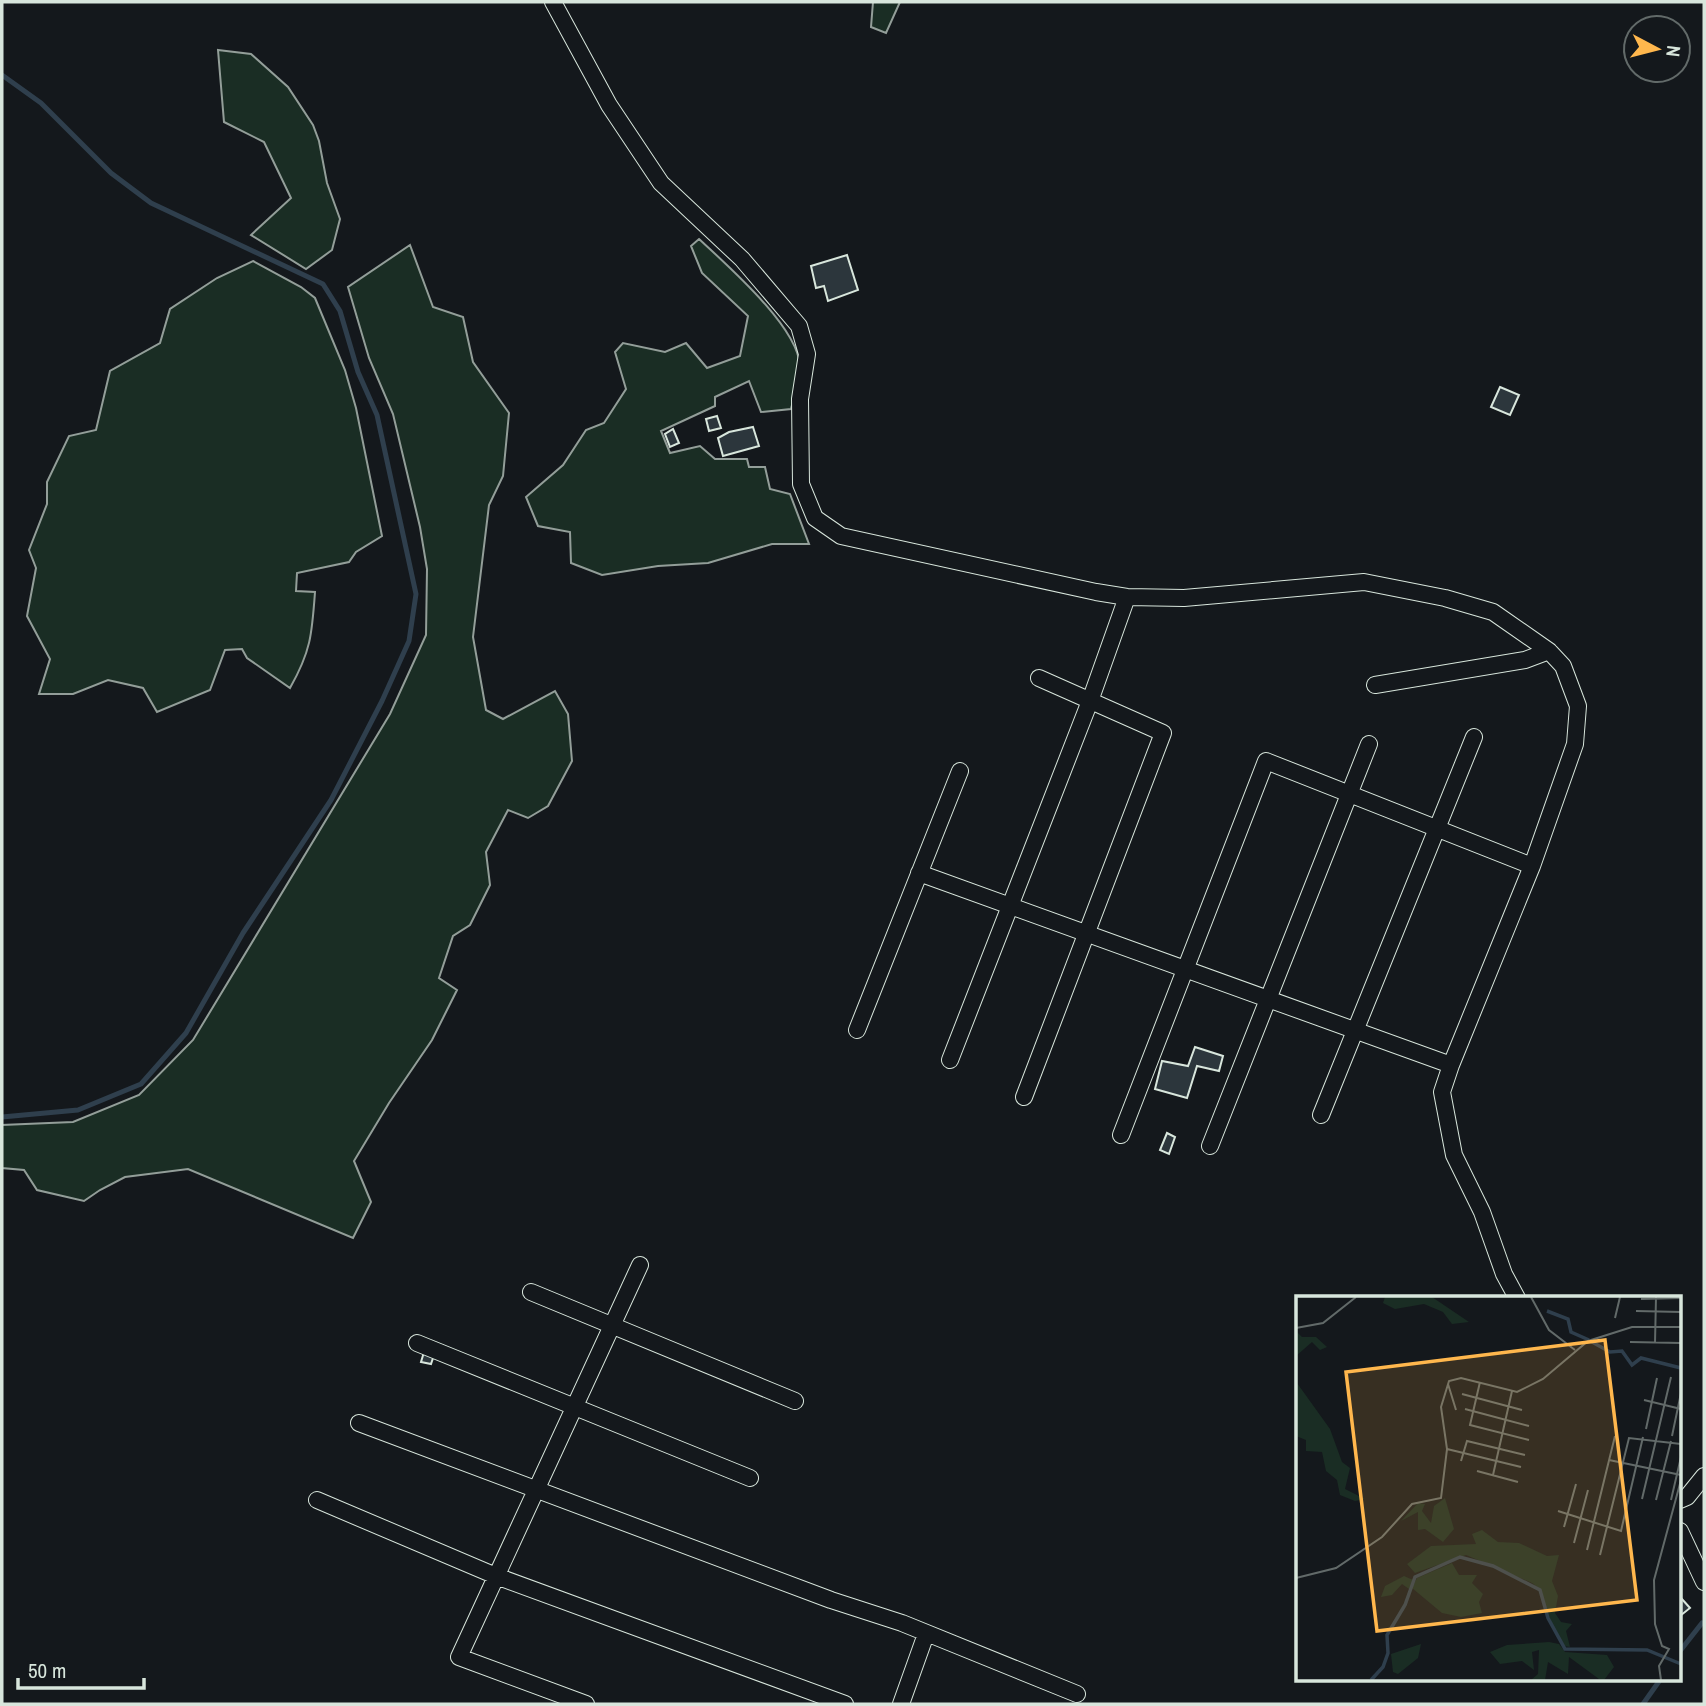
<svg xmlns="http://www.w3.org/2000/svg" width="1706" height="1706" viewBox="0 0 1706 1706" font-family="'Archivo Narrow',sans-serif">
	<rect width="100%" height="100%" fill="#14181c"/>
	<path fill="#1a2d24" stroke="#939e99" stroke-width="2" d="M 873,2 L 900,2 L 886,33 L 871,27 Z
		M 218,50 L 251,54 L 288,87 L 313,125 L 319,141 L 327,183 L 340,219 L 332,250 L 306,269 L 251,235 L 291,198 L 264,142 L 224,122 Z
		M 699,239 C 728,266 798,327 800,366 C 801,379 794,396 791,409 L 761,412 L 749,381 L 715,397 L 715,406 L 661,431 L 670,453 L 700,446 L 715,459 L 747,459 L 749,467 L 765,467 L 770,489 L 790,494 L 809,544 L 772,544 L 708,563 L 658,566 L 602,575 L 571,563 L 570,532 L 538,526 L 526,497 L 563,465 L 586,430 L 604,423 L 626,389 L 615,352 L 623,343 L 665,352 L 686,343 L 707,368 L 740,356 L 748,316 L 702,273 L 691,246 Z
		M 410,245 L 433,307 L 463,317 L 473,362 L 509,413 L 503,476 L 489,505 L 473,637 L 486,710 L 503,719 L 555,691 L 568,714 L 572,761 L 548,806 L 528,818 L 508,810 L 486,852 L 490,885 L 470,925 L 453,936 L 439,978 L 457,990 L 432,1040 L 389,1103 L 354,1161 L 371,1202 L 353,1238 L 188,1169 L 125,1177 L 100,1190 L 84,1201 L 37,1190 L 24,1170 L 2,1168 L 2,1125 L 73,1122 L 139,1095 L 193,1040 L 390,714 L 426,635 L 427,569 L 420,527 L 393,414 L 369,358 L 348,287 Z
		M 253,261 L 301,287 L 315,298 L 345,370 L 356,408 L 382,536 L 356,552 L 349,562 L 297,573 L 296,591 L 315,592 C 312,634 311,651 290,688 L 247,658 L 242,649 L 225,650 L 210,690 L 157,712 L 143,688 L 108,680 L 73,694 L 39,694 L 50,659 L 27,616 L 36,568 L 29,550 L 47,504 L 47,482 L 69,436 L 96,430 L 110,371 L 160,343 L 170,309 L 217,278 Z"/>
	<g fill="none" stroke-linecap="round" stroke-linejoin="round">
		<path stroke="#2f3f4d" stroke-width="5" d="M 2,75 L 41,103 L 111,173 L 151,203 L 323,284 L 340,311 L 358,372 L 377,415 L 416,594 L 409,641 L 382,701 L 331,800 L 243,933 L 186,1033 L 141,1084 L 78,1110 L 2,1117
			M 1680,1651 L 1702,1623
			M 1643,1704 L 1660,1680"/>
	</g>
	<path fill="#2c363c" stroke="#d8e6dc" stroke-width="2" d="M 847,255 L 858,290 L 828,301 L 824,286 L 816,288 L 811,266 Z
		M 1500,387 L 1519,395 L 1510,415 L 1491,407 Z
		M 717,416 L 721,428 L 709,431 L 706,419 Z
		M 753,427 L 759,446 L 723,456 L 718,438 L 729,432 Z
		M 673,429 L 679,443 L 670,447 L 665,434 Z
		M 1195,1047 L 1223,1056 L 1219,1071 L 1197,1066 L 1187,1098 L 1155,1089 L 1162,1061 L 1188,1066 Z
		M 1167,1133 L 1175,1137 L 1169,1154 L 1160,1150 Z
		M 424,1352 L 434,1355 L 431,1364 L 421,1362 Z
		M 1681,1598 L 1690,1608 L 1680,1616 L 1680,1599 Z"/>
	<g fill="none" stroke-linecap="round" stroke-linejoin="round">
		<defs>
			<path id="street" d="M 553,2 L 609,105 L 661,183 L 742,259 L 799,326 L 807,354 L 800,399 L 801,484 L 815,518 L 841,536 L 1096,592 L 1127,597 L 1184,598 L 1364,582 L 1445,598 L 1493,612 L 1549,651 L 1563,666 L 1578,706 L 1575,744 L 1532,866 L 1451,1065 L 1442,1092 L 1454,1155 L 1482,1212 L 1504,1274 L 1517,1298
				M 1375,685 L 1525,660 L 1549,651
				M 919,873 L 1451,1065
				M 857,1030 L 960,771
				M 950,1060 L 1090,701 L 1127,597
				M 1024,1097 L 1163,733 L 1039,678
				M 1321,1115 L 1474,737
				M 1121,1135 L 1266,761 L 1532,866
				M 1210,1146 L 1369,744
				M 531,1292 L 795,1401
				M 417,1343 L 750,1478
				M 359,1423 L 831,1600 L 902,1623 L 1077,1694
				M 317,1500 L 496,1576 L 845,1704
				M 1680,1500 L 1687,1497 L 1704,1476
				M 1680,1531 L 1704,1582
				M 586,1704 L 459,1657 L 640,1265
				M 901,1704 L 926,1634"/>
		</defs>
		<use href="#street" stroke="#d8e6dc" stroke-width="18"/>
		<use href="#street" stroke="#14181c" stroke-width="16"/>
	</g>
	<g transform="translate(1296 1296)">
		<rect width="385" height="385" fill="#14181c"/>
		<path d="M 89,1 L 136,1 L 173,26 L 156,28 L 147,16 L 128,8 L 99,13 L 87,7 ZM 0,35 L 6,41 L 20,41 L 31,51 L 24,54 L 16,46 L 0,60 ZM 1,87 L 34,133 L 46,166 L 54,172 L 49,193 L 69,203 L 59,205 L 44,199 L 41,184 L 30,175 L 26,156 L 10,155 L 10,144 L 0,140 ZM 149,202 L 158,233 L 147,246 L 129,233 L 122,234 L 122,216 L 105,225 L 122,207 L 129,208 L 126,215 L 135,227 L 138,210 ZM 186,234 L 202,246 L 223,247 L 251,260 L 263,259 L 256,285 L 262,300 L 259,317 L 265,326 L 276,328 L 270,335 L 274,351 L 268,350 L 253,322 L 245,294 L 236,287 L 170,259 L 119,277 L 111,268 L 135,250 L 180,248 L 176,238 ZM 156,267 L 163,279 L 181,279 L 176,287 L 187,298 L 183,306 L 186,317 L 165,321 L 146,317 L 116,292 L 121,282 ZM 108,280 L 117,284 L 113,293 L 106,288 L 96,299 L 85,301 L 89,290 ZM 253,346 L 263,348 L 269,356 L 311,359 L 318,371 L 308,384 L 303,383 L 273,361 L 272,378 L 252,366 L 249,384 L 235,384 L 242,378 L 243,354 L 236,356 L 238,374 L 226,365 L 204,368 L 194,356 L 211,349 ZM 125,348 L 122,362 L 102,378 L 97,376 L 95,358 Z" fill="#1a2d24"/>
		<path fill="none" stroke="#2f3f4d" stroke-width="3.5" d="M 251,15 L 272,23 L 275,36 L 293,44M 296,46 L 314,56 L 326,55 L 336,69 L 345,62 L 385,72M 75,384 L 87,371 L 92,357 L 91,339 L 109,309 L 119,281 L 164,261 L 197,270 L 244,294 L 252,322 L 269,353 L 351,354 L 385,368"/>
		<path fill="none" stroke="#626a69" stroke-width="2" d="M 235,1 L 253,34 L 279,54M 345,3 L 385,2M 340,15 L 385,16M 319,22 L 324,1M 0,32 L 27,27 L 60,1M 334,46 L 385,47M 359,47 L 360,1M 184,86 L 174,129 L 233,144M 152,88 L 160,114M 166,98 L 226,114M 348,104 L 385,113M 169,113 L 233,130M 350,133 L 361,82M 376,140 L 385,97M 151,153 L 225,171M 313,164 L 385,179M 165,165 L 171,145 L 229,159M 181,175 L 222,186M 197,179 L 216,95M 346,203 L 375,81M 360,204 L 375,145M 375,204 L 385,161M 262,215 L 325,235 L 347,141M 268,231 L 280,188M 278,247 L 292,194M 291,254 L 319,140M 304,259 L 333,142 L 385,148M 0,282 L 40,272 L 86,241 L 116,208 L 145,202 L 151,153 L 145,111 L 153,85 L 165,82 L 221,96 L 247,83 L 292,45 L 336,31 L 385,31M 365,384 L 363,370 L 373,353 L 366,350 L 359,328 L 358,284 L 385,184"/>
		<path fill="#ffb74d" fill-opacity="0.15" stroke="#ffb74d" stroke-width="3.5" d="M 309,44 L 341,304 L 81,335 L 50,76 Z"/>
		<rect width="385" height="385" fill="none" stroke="#d8e6dc" stroke-width="3.5"/>
	</g>
	<rect width="1706" height="1706" fill="none" stroke="#d8e6dc" stroke-width="7"/>
	<g transform="translate(1657 49) rotate(97)"><circle r="33" fill="#14181c" stroke="#626a69" stroke-width="2"/>
	<path d="M0-5L12 26L0 18L-12 26Z" fill="#ffb74d"/>
	<text y="-10" font-size="19" font-weight="bold" text-anchor="middle" fill="#d8e6dc">N</text>
	</g>
	<path d="M18 1678v10h126v-10" fill="none" stroke="#d8e6dc" stroke-width="3.5"/>
	<text x="28" y="1678" font-size="21" fill="#d8e6dc" stroke="#14181c" stroke-width="5" paint-order="stroke">50 m</text>
</svg>
